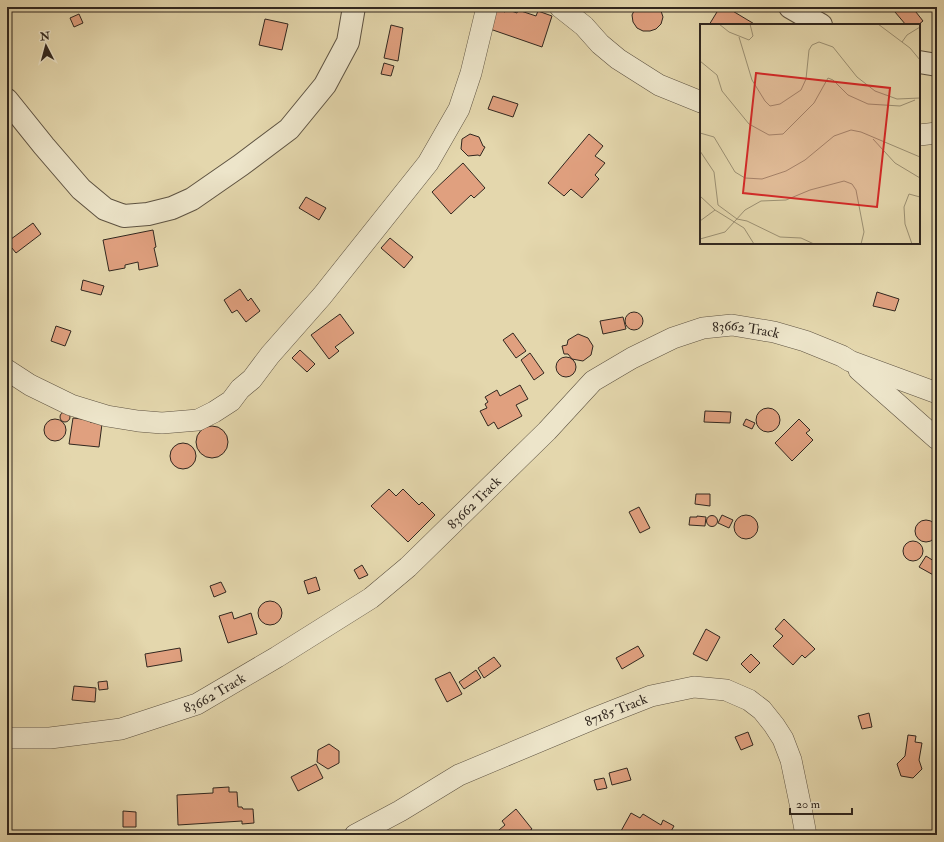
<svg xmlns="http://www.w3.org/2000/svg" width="944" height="842" viewBox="0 0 944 842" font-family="'IM FELL Double Pica',serif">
	<rect width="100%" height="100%" fill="#e4d7ad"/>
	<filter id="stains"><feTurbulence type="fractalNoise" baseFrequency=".005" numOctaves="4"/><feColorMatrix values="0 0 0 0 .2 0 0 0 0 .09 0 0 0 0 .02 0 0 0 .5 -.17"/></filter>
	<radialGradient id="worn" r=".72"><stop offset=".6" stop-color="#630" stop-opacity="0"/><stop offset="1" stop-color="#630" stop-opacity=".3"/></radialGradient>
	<path fill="#e0a07f" stroke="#31271f" d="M 636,7 L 659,7 L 661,11 L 663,17 L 661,24 L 656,29 L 650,31 L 643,31 L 637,28 L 633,22 L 632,15 Z
		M 720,7 L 726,7 L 756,25 L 709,25 Z
		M 901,7 L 912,7 L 923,21 L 918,25 L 906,25 L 895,12 Z
		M 497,9 L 505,12 L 506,9 L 517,13 L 518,10 L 536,16 L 538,11 L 552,16 L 542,47 L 490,29 Z
		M 79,14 L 83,23 L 74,27 L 70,18 Z
		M 265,19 L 288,24 L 282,50 L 259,45 Z
		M 391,25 L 403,28 L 398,61 L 384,58 Z
		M 384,63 L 394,66 L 391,76 L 381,74 Z
		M 493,96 L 518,104 L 513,117 L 488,109 Z
		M 470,134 L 479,137 L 483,146 L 485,147 L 480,156 L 478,155 L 468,156 L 461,149 L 462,139 Z
		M 589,134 L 603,146 L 595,156 L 605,163 L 595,175 L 599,179 L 582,198 L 571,189 L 564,196 L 548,183 Z
		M 463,163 L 485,188 L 474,198 L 471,195 L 451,214 L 432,192 Z
		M 306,197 L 326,208 L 319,220 L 299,208 Z
		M 33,223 L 41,234 L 16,253 L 7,242 Z
		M 153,230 L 156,247 L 154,248 L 158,266 L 139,270 L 138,262 L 125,265 L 125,268 L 109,271 L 103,240 Z
		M 390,238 L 413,257 L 404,268 L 381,248 Z
		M 83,280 L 104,286 L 101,295 L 81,290 Z
		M 240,289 L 248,301 L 251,298 L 260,311 L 246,322 L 237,310 L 232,313 L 224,300 Z
		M 877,292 L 899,299 L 895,311 L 873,306 Z
		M625 321a9 9 0 1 1 18 0a9 9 0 1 1-18 0Z
		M 340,314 L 354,333 L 335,347 L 339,351 L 329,359 L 311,335 Z
		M 623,317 L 626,329 L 603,334 L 600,321 Z
		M 56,326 L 71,331 L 65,346 L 51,341 Z
		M 513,333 L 526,351 L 516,358 L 503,340 Z
		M 578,334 L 588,338 L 593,346 L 591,355 L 583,361 L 572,359 L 568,354 L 564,354 L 562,346 L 567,345 L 568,340 Z
		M 300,350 L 315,364 L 307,372 L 292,358 Z
		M 530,353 L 544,373 L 534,380 L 521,360 Z
		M556 367a10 10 0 1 1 20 0a10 10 0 1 1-20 0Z
		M 520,385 L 528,399 L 516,405 L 522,416 L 498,429 L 494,422 L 488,426 L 480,411 L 487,408 L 485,404 L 488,402 L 485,397 L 497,390 L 500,396 Z
		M756 420a12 12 0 1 1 24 0a12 12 0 1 1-24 0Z
		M 705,411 L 731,412 L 730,423 L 704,422 Z
		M60 417a5 5 0 1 1 10 0a5 5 0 1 1-10 0Z
		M 73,418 L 91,420 L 90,422 L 102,424 L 99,447 L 69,444 Z
		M 746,419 L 755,423 L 752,429 L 743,425 Z
		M 799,419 L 810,430 L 806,433 L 813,440 L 792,461 L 775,443 Z
		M44 430a11 11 0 1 1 22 0a11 11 0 1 1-22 0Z
		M196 442a16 16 0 1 1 32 0a16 16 0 1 1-32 0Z
		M170 456a13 13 0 1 1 26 0a13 13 0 1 1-26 0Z
		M 389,489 L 396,496 L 403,489 L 419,505 L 422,502 L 435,515 L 408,542 L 371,506 Z
		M 696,494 L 710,494 L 710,506 L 695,504 Z
		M 639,507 L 650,528 L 640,533 L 629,512 Z
		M 722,515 L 733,520 L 729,528 L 718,523 Z
		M734 527a12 12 0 1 1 24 0a12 12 0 1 1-24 0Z
		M706.5 521a5.5 5.5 0 1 1 11 0a5.5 5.5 0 1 1-11 0Z
		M 697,516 L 706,517 L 705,526 L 689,525 L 690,517 L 697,517 Z
		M915 531a11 11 0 1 1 22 0a11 11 0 1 1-22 0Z
		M903 551a10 10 0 1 1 20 0a10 10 0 1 1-20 0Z
		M 926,556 L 937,563 L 937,577 L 919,567 Z
		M 362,565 L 368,575 L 359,579 L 354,570 Z
		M 316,577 L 320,590 L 308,594 L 304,581 Z
		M 221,582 L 226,592 L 214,597 L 210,586 Z
		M258 613a12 12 0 1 1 24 0a12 12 0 1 1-24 0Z
		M 232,612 L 234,619 L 251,613 L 257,634 L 228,643 L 219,616 Z
		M 784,619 L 815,649 L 805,658 L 802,655 L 793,665 L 773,646 L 783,636 L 775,629 Z
		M 706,629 L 720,637 L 707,661 L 693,654 Z
		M 638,646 L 644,656 L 622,669 L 616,658 Z
		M 180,648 L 182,661 L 147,667 L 145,654 Z
		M 751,654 L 760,663 L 750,673 L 741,664 Z
		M 494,657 L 501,666 L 484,678 L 478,668 Z
		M 476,670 L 481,678 L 464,689 L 459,682 Z
		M 450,672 L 462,694 L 447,702 L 435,679 Z
		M 107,681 L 108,689 L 99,690 L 98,682 Z
		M 74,686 L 96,688 L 95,702 L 72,700 Z
		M 869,713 L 872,727 L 862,729 L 858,716 Z
		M 748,732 L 753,745 L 741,750 L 735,737 Z
		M 908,735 L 916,736 L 915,742 L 922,743 L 919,760 L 922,769 L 913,778 L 901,776 L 897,764 L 905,756 Z
		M 329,744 L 339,751 L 339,763 L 328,769 L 317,762 L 318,750 Z
		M 316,764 L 323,778 L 298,791 L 291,777 Z
		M 627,768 L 631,780 L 612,785 L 609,773 Z
		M 604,778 L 607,788 L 597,790 L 594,780 Z
		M 229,787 L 229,792 L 237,792 L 238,807 L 242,807 L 243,809 L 253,809 L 254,823 L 242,824 L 242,821 L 178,825 L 177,795 L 213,793 L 213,788 Z
		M 516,809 L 532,829 L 524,835 L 493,835 L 505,825 L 502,821 Z
		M 123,811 L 136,812 L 136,827 L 123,827 Z
		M 631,813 L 640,818 L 643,814 L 661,825 L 663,820 L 674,826 L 669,835 L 628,835 L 621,831 Z"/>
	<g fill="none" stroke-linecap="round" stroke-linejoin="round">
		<defs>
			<g id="minor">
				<path d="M 560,7 L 584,26 L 600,44 L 618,59 L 659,85 L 701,102"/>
				<path d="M 919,135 L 937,133"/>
				<path d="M 7,370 L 30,385 L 71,405 L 107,416 L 138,421 L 162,423 L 198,420 L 214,412 L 231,401 L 240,389 L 252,379 L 270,355 L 322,296 L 428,163 L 459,109 L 471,73 L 487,7"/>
				<path d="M 859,370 L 937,439"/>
				<path id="s1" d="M 7,738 L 50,738 L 121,729 L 197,704 L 277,657 L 371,598 L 408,567 L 547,431 L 593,381 L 632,358 L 673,338 L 703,328 L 732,325 L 774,332 L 805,341 L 842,356 L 850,361 L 937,393"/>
				<path id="s2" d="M 355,835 L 400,811 L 459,775 L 595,718 L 651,696 L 694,687 L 726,690 L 749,700 L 762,710 L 774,725 L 783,739 L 791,760 L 801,808 L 806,835"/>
			</g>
			<path id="tertiary" d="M 790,7 L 821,25
				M 919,62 L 937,65
				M 7,100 L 44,146 L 81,189 L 105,209 L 124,216 L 148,214 L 172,208 L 192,199 L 241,165 L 289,129 L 325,85 L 348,42 L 354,7"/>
		</defs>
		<use href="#minor" stroke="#5e5342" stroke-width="22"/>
		<use href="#tertiary" stroke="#5e5342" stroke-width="24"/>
		<use href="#minor" stroke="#ede5ca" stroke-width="21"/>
		<use href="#tertiary" stroke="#ede5ca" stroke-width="22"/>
	</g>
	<g text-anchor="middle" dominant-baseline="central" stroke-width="4" stroke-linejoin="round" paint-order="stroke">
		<g font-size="14" fill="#31271f" stroke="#ede5ca">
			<text stroke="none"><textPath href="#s1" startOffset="875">83662 Track</textPath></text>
			<text stroke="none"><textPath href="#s1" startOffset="539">83662 Track</textPath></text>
			<text stroke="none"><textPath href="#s1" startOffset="215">83662 Track</textPath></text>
			<text stroke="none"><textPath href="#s2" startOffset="290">87185 Track</textPath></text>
		</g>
	</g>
	<g transform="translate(700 24)">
		<rect width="220" height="220" fill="#e4d7ad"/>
		<path fill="none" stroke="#9c9174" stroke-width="1" d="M 19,0 L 29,8 L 49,16 L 53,12 L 50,0M 178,0 L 210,24 L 220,36M 39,13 L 52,56 L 65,77 L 70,82 L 80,80 L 101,66 L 106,55 L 109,26 L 112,21 L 119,18 L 133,23 L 157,53 L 175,67 L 197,75 L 220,74M 202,18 L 207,11 L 220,3M 0,37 L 17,51 L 22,67 L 49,100 L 69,111 L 83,110 L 114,79 L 128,54 L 133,56 L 148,71 L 168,80 L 200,82 L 215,76M 0,109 L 14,113 L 35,148 L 45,154 L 62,155 L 86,147 L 105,136 L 134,112 L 151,106 L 161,108 L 220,133M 173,115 L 195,139 L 220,154M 0,127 L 14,148 L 18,181 L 37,195M 0,172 L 15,186 L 44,204 L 54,220M 37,195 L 47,197 L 80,213 L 101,214 L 114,220M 0,197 L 15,186M 0,215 L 25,208 L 45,186 L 61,177 L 86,176 L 110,166 L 144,157 L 152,160 L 156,166 L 164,208 L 161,220M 212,220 L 205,200 L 204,183 L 209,170 L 220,173"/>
		<path fill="#d62828" fill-opacity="0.15" stroke="#d62828" stroke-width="2" d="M 56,49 L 190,64 L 177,183 L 43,169 Z"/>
		<rect width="220" height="220" fill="none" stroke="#31271f" stroke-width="2"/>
	</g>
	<rect width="944" height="842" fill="none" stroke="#e4d7ad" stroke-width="24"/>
	<rect x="8" y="8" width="928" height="826" fill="none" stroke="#31271f" stroke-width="2"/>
	<rect x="12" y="12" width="920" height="818" fill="none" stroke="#31271f"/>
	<g transform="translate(46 46) rotate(354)" stroke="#ede5ca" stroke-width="3" paint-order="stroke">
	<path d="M0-3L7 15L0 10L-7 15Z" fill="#31271f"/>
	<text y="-6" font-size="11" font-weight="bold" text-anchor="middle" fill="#31271f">N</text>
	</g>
	<path d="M790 808v6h62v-6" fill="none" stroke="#31271f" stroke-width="2"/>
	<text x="796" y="808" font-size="12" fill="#31271f" stroke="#ede5ca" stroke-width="3" paint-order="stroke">20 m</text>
	<rect width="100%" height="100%" filter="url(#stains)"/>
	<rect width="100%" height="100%" fill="url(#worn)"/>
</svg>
